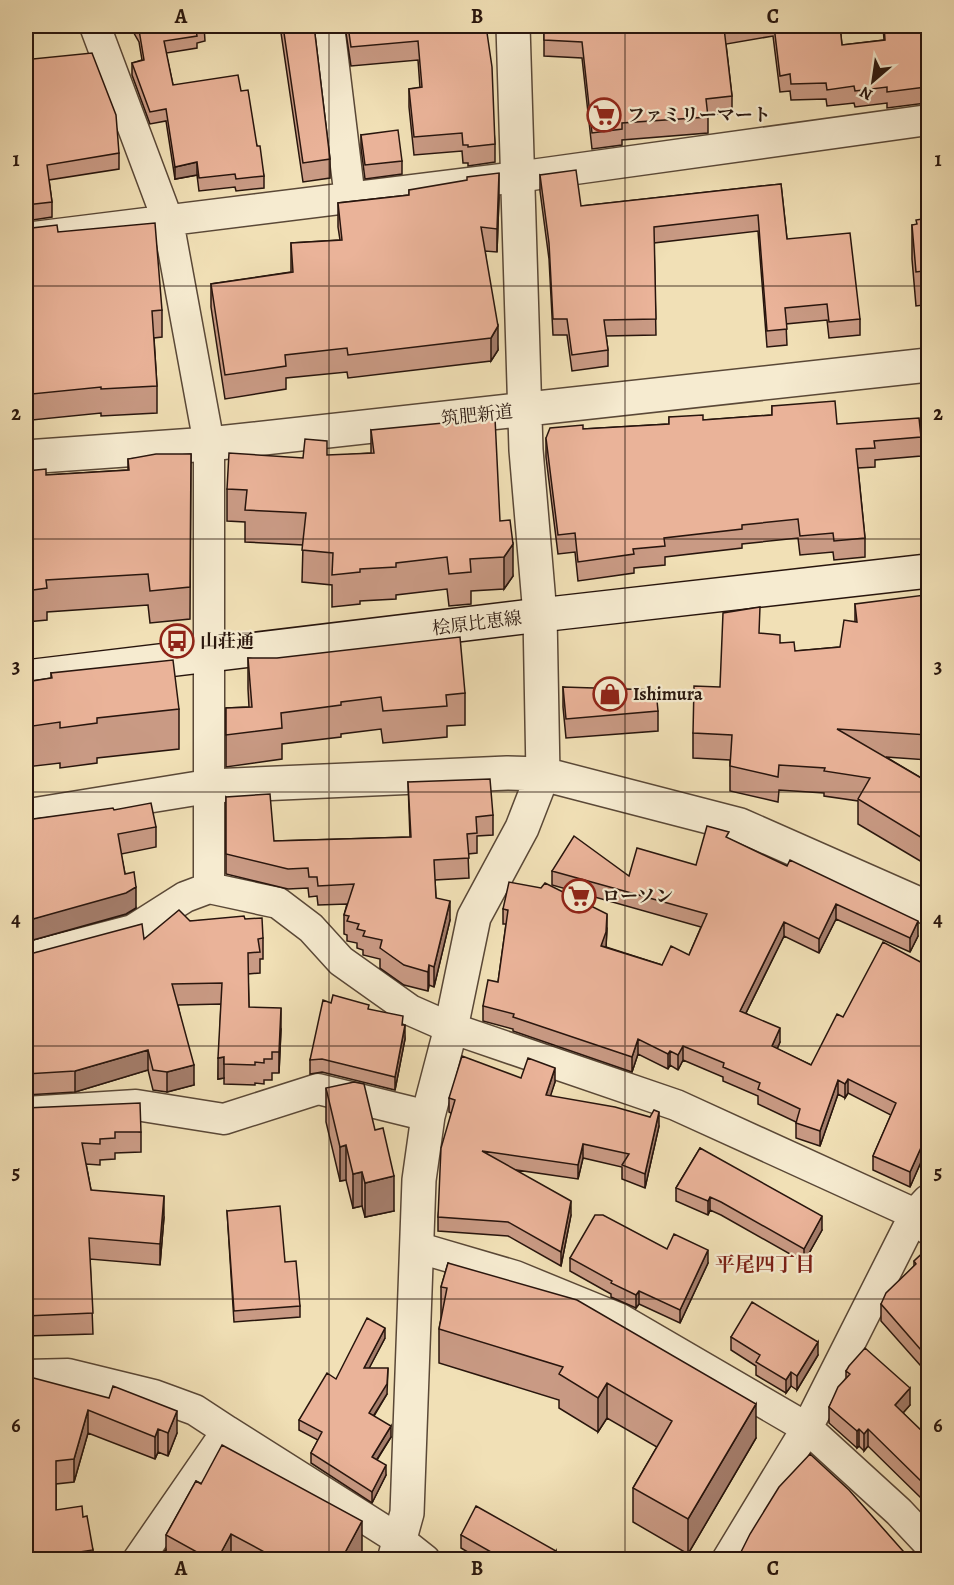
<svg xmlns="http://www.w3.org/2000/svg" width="954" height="1585" viewBox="0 0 954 1585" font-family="Alegreya,'Noto Serif JP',serif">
	<rect width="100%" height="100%" fill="#f1e0b6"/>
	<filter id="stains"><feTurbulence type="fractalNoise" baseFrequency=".00333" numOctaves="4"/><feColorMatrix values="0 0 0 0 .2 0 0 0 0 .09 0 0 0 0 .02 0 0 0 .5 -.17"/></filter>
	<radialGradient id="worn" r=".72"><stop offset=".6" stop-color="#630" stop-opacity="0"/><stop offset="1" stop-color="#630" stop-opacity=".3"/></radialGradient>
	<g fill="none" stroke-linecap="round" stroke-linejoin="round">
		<defs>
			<path id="minor" d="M 95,26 L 168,221 L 209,444 L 209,888
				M 329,26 L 350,199
				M 26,238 L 517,177 L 928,120
				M 26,958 L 133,930 L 185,897 L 209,888 L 278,903 L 311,928 L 341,961 L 410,1010 L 451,1028 L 676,1105 L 915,1214 L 928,1229
				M 26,1112 L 136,1105 L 224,1119 L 318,1089 L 428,1116
				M 416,1247 L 515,1276 L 620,1319 L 807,1428 L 899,1512 L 928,1543
				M 26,1375 L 68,1374 L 154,1395 L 195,1410 L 227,1431
				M 138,1560 L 227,1431 L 401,1541 L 425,1560
				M 727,1560 L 807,1428 L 915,1214 L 928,1200"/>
			<path id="tertiary" d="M 26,457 L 209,444 L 928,365
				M 26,816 L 211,786 L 507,773 L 543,774 L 740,825 L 928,908
				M 394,1560 L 407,1513 L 419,1180 L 428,1116 L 451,1028 L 474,917 L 522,828 L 543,774 L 540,615 L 526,450 L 513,26"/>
			<path id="secondary" d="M 26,677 L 540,615 L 928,571"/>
		</defs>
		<use href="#minor" stroke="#5a4837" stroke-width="33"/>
		<use href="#tertiary" stroke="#5a4837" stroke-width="36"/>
		<use href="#secondary" stroke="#28150d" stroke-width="36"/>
		<use href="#minor" stroke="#f6ebd0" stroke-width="30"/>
		<use href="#tertiary" stroke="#f6ebd0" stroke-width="33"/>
		<use href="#secondary" stroke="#f6ebd0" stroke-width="33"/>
	</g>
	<path fill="#c99a84" stroke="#28150d" stroke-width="1.5" d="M 26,26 L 33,59 L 119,153 L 119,169 L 49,180 L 52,202 L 52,217 L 26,221 Z
		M 129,26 L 204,26 L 205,41 L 197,43 L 197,48 L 166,53 L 173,85 L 241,91 L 257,146 L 264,176 L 264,188 L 236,191 L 235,187 L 199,191 L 197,175 L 175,179 L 166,121 L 150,124 L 132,75 L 132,63 L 142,60 L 139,42 L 131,28 L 131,26 L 130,27 Z
		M 280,26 L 314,26 L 330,159 L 330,178 L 303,182 Z
		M 345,26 L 486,26 L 495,144 L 495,162 L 468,166 L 468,163 L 463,163 L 462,151 L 414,155 L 409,107 L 409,89 L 420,88 L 418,60 L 351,66 Z
		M 544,26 L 840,26 L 842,45 L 884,40 L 883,26 L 928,26 L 928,104 L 926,103 L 887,108 L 887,103 L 855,107 L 854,103 L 827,106 L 826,99 L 791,100 L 790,91 L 780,92 L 773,36 L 726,44 L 732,96 L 732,113 L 708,115 L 708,133 L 622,140 L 622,145 L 592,149 L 582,58 L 544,56 Z
		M 361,135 L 402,161 L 402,174 L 365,179 L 361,148 Z
		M 540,175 L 581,206 L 781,184 L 787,239 L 860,319 L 860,335 L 829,338 L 827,320 L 786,324 L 787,345 L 767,347 L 758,231 L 654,243 L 656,335 L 606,336 L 608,350 L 608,366 L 572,371 L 567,335 L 553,335 L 549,259 L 540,191 Z
		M 409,190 L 499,197 L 497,252 L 485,251 L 498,350 L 491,361 L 348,378 L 347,372 L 286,378 L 286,389 L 225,399 L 211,307 L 211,284 L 291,272 L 291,243 L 340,240 L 338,227 L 338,203 L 409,195 Z
		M 928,218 L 928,309 L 924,310 L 923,305 L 916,306 L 912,259 L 912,225 L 916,225 Z
		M 32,228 L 58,232 L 162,310 L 162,337 L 154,338 L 157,386 L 157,413 L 101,416 L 101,413 L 32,420 L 31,407 L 26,408 L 26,233 L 32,232 Z
		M 772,406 L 837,424 L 921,437 L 921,456 L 875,460 L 875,467 L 858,468 L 865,538 L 865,557 L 834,560 L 833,552 L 800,555 L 798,538 L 742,544 L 742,548 L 665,557 L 665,565 L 634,568 L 634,573 L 578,581 L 575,552 L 558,554 L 546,457 L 546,438 L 583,429 L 669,424 L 669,417 L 703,420 L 772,415 Z
		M 371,430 L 500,521 L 513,576 L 504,589 L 471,591 L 471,604 L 449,606 L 447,589 L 396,595 L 396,599 L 360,601 L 360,604 L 332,607 L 332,585 L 302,582 L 303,545 L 245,542 L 245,522 L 227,521 L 227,489 L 303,458 L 371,453 Z
		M 191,454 L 190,619 L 150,623 L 148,605 L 47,612 L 47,620 L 26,622 L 26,471 L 46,475 L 128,470 L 128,459 Z
		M 855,604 L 928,619 L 928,760 L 886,757 L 928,782 L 928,871 L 922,867 L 922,862 L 858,824 L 858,801 L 824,796 L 824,793 L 779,790 L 778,802 L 730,791 L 730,760 L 693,758 L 693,733 L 720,687 L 760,634 L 780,643 L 795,651 L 840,647 L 855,622 Z
		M 248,658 L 465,693 L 465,725 L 447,726 L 447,737 L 383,743 L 381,729 L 341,734 L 341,737 L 282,744 L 282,759 L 226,767 L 226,708 L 249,707 L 248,689 Z
		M 51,673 L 179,709 L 179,749 L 97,758 L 97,763 L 60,768 L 60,763 L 26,767 L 26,682 L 51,678 Z
		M 563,687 L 658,711 L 658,731 L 566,738 L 563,707 Z
		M 408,782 L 493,815 L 493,835 L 477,836 L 477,853 L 468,854 L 469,878 L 435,880 L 436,898 L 450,920 L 434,987 L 429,985 L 428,991 L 404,985 L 380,968 L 380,959 L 363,955 L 363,950 L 357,948 L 357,943 L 347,941 L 347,935 L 344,934 L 344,915 L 347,904 L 318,905 L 317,896 L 309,897 L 308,888 L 288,889 L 226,874 L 226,797 L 274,841 L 410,837 Z
		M 114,810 L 156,827 L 156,847 L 121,854 L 125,874 L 136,908 L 126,914 L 26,942 L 26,820 Z
		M 729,839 L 918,936 L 910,952 L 836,919 L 819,953 L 784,936 L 746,1013 L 780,1042 L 777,1049 L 811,1065 L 843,1017 L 928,966 L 928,1146 L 910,1187 L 873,1170 L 873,1156 L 891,1115 L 848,1093 L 845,1098 L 838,1094 L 820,1146 L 796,1138 L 796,1122 L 758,1104 L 758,1096 L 723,1081 L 723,1077 L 683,1060 L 678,1070 L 670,1065 L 668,1069 L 638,1054 L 632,1072 L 513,1031 L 513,1029 L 483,1021 L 483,1006 L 498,982 L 506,924 L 503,924 L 503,909 L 607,928 L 606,947 L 662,965 L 689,955 L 701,927 L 552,885 L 552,871 L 629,876 L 696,865 Z
		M 245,919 L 263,938 L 263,959 L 260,959 L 260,973 L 248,974 L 249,1007 L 281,1029 L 279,1073 L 272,1073 L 272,1080 L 264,1080 L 264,1084 L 255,1083 L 255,1085 L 224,1084 L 224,1078 L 218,1079 L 221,1004 L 178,1005 L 194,1085 L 167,1092 L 153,1090 L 148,1070 L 75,1092 L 26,1095 L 26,954 L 144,939 L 190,921 Z
		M 331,1003 L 369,1010 L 403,1025 L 405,1039 L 395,1090 L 322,1072 L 310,1074 L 310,1060 Z
		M 521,1078 L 555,1082 L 550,1096 L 659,1126 L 645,1188 L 622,1179 L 622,1167 L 583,1158 L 578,1179 L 516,1170 L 571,1215 L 561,1266 L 508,1236 L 438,1231 L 438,1217 L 451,1113 L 449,1112 L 449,1098 Z
		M 326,1088 L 394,1211 L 365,1217 L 362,1206 L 353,1208 L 346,1180 L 340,1181 L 326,1122 Z
		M 26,1108 L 141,1132 L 141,1152 L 115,1153 L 115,1159 L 100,1160 L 100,1165 L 86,1164 L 91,1190 L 164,1217 L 160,1265 L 90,1259 L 93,1334 L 26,1336 Z
		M 700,1148 L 822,1230 L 804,1262 L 721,1215 L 710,1210 L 708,1215 L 676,1201 L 676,1188 Z
		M 227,1211 L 285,1262 L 300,1306 L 300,1317 L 234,1322 Z
		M 928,1248 L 928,1374 L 881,1321 L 881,1304 L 914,1266 L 914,1261 Z
		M 667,1249 L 708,1263 L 680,1323 L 639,1304 L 636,1308 L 611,1297 L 611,1294 L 570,1271 L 570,1258 Z
		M 448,1263 L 756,1438 L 688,1554 L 633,1522 L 633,1488 L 657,1447 L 607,1418 L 598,1432 L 559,1408 L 559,1400 L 439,1363 L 439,1329 L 441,1319 L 441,1287 Z
		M 731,1337 L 818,1355 L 797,1390 L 791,1386 L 786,1393 L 756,1375 L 756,1366 L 731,1350 Z
		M 385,1338 L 369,1368 L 387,1394 L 374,1416 L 391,1437 L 377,1460 L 386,1475 L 372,1503 L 311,1463 L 311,1453 L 318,1440 L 299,1430 L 299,1420 L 336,1379 Z
		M 846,1371 L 910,1405 L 903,1413 L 928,1437 L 928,1516 L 921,1508 L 921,1498 L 868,1446 L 864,1451 L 859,1446 L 857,1448 L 829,1423 L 829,1407 L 846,1378 Z
		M 26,1376 L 177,1433 L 168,1456 L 158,1452 L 155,1459 L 88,1433 L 74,1482 L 56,1484 L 56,1510 L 83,1517 L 93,1550 L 93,1560 L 26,1560 Z
		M 196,1481 L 362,1560 L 155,1560 L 166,1550 L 166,1535 Z
		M 461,1535 L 556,1560 L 481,1560 L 461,1548 Z"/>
	<path fill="#a47d6b" stroke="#28150d" stroke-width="1.5" d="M 197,162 L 197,175 L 175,179 L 175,167 Z
		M 499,173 L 499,197 L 497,252 L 497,229 Z
		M 498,326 L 498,350 L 491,361 L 491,338 Z
		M 513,544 L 513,576 L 504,589 L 504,557 Z
		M 136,887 L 136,908 L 126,914 L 26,942 L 26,921 Z
		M 450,901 L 450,920 L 434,987 L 434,967 Z
		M 836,904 L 836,919 L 819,953 L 819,939 Z
		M 607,914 L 607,928 L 606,947 L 601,946 Z
		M 918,921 L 918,936 L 910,952 L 910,938 Z
		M 784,922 L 784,936 L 740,1025 L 740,1011 Z
		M 429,965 L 429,985 L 428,991 L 428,972 Z
		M 281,1008 L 281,1029 L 279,1073 L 279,1052 Z
		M 405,1025 L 405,1039 L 395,1090 L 395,1077 Z
		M 780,1028 L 780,1042 L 772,1061 L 772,1046 Z
		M 638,1039 L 638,1054 L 632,1072 L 632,1057 Z
		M 683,1046 L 683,1060 L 678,1070 L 678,1055 Z
		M 148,1050 L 148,1070 L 75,1092 L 75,1071 Z
		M 670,1051 L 670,1065 L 668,1069 L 668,1054 Z
		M 224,1057 L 224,1078 L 218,1079 L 218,1058 Z
		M 194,1065 L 194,1085 L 167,1092 L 167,1072 Z
		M 555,1068 L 555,1082 L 546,1110 L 546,1095 Z
		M 848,1079 L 848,1093 L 845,1098 L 845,1084 Z
		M 838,1080 L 838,1094 L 820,1146 L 820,1131 Z
		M 659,1112 L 659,1126 L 645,1188 L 645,1174 Z
		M 928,1132 L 928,1146 L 910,1187 L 910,1172 Z
		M 583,1144 L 583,1158 L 578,1179 L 578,1165 Z
		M 346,1145 L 346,1180 L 340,1181 L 340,1147 Z
		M 362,1172 L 362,1206 L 353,1208 L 353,1174 Z
		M 394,1176 L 394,1211 L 365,1217 L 365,1183 Z
		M 164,1196 L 164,1217 L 160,1265 L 160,1244 Z
		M 710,1197 L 710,1210 L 708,1215 L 708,1201 Z
		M 571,1201 L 571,1215 L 561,1266 L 561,1252 Z
		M 822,1216 L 822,1230 L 804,1262 L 804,1249 Z
		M 708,1250 L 708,1263 L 680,1323 L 680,1310 Z
		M 639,1291 L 639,1304 L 636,1308 L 636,1295 Z
		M 385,1328 L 385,1338 L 364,1378 L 364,1368 Z
		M 818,1342 L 818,1355 L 797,1390 L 797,1376 Z
		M 388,1368 L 387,1394 L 369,1423 L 369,1413 Z
		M 791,1372 L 791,1386 L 786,1393 L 786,1380 Z
		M 607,1383 L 607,1418 L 598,1432 L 598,1398 Z
		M 910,1388 L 910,1405 L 895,1422 L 895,1405 Z
		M 756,1404 L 756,1438 L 688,1554 L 688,1519 Z
		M 88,1410 L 88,1433 L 74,1482 L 74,1459 Z
		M 177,1411 L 177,1433 L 168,1456 L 168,1433 Z
		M 391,1426 L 391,1437 L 372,1467 L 372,1457 Z
		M 158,1429 L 158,1452 L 155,1459 L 155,1437 Z
		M 859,1429 L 859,1446 L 857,1448 L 857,1431 Z
		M 868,1429 L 868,1446 L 864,1451 L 864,1434 Z
		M 386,1465 L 386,1475 L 372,1503 L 372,1492 Z
		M 362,1521 L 362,1560 L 341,1560 Z
		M 231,1534 L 231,1560 L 217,1560 Z
		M 556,1551 L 556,1560 L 551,1560 Z"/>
	<path fill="#eab399" stroke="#28150d" stroke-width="1.5" d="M 26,26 L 30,26 L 33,59 L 92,53 L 116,115 L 119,153 L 47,165 L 52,202 L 26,205 Z
		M 137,26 L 204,26 L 205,29 L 196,30 L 197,36 L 164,41 L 173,85 L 238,75 L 241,91 L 248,90 L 257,146 L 260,146 L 264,176 L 236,179 L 235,174 L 199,178 L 197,162 L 175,167 L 166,109 L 150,112 L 132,63 L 144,60 L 139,30 Z
		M 283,26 L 314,26 L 330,159 L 303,163 Z
		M 348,26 L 486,26 L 492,67 L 495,144 L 468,147 L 468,145 L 463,145 L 462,133 L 414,137 L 409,89 L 422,87 L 418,41 L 351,47 Z
		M 544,26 L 738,26 L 724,28 L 732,96 L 706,99 L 708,117 L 622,123 L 622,129 L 592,133 L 582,42 L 544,40 Z
		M 774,26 L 840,26 L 842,45 L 885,40 L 884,26 L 928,26 L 928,87 L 926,87 L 887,92 L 887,87 L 855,91 L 854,86 L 827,90 L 826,83 L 791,84 L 790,74 L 780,76 Z
		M 398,130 L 402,161 L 365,165 L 361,135 Z
		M 576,170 L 581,206 L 781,184 L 787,239 L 850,233 L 860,319 L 829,322 L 827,304 L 785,308 L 787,329 L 767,331 L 758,215 L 654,227 L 656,319 L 604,320 L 608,350 L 572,355 L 567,319 L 553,319 L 549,243 L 540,175 Z
		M 499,173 L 497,229 L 481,227 L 498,326 L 491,338 L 348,355 L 347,348 L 285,355 L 286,366 L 225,375 L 211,284 L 293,272 L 291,243 L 342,240 L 338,203 L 409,195 L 409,190 L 467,180 L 467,177 Z
		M 928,218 L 928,275 L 924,276 L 923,271 L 916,272 L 912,225 L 917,224 L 916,220 Z
		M 155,223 L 162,310 L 152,311 L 157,386 L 101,389 L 101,387 L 32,394 L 31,380 L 26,381 L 26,233 L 33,232 L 32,228 L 57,225 L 58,232 Z
		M 835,401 L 837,424 L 919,418 L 921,437 L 874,441 L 875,448 L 856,449 L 865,538 L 834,541 L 833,533 L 800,536 L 798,519 L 742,525 L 742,529 L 664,538 L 665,546 L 633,549 L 634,554 L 578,562 L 575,533 L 558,535 L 546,438 L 550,428 L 583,425 L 583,429 L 669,424 L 669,417 L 703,415 L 703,420 L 772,415 L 772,406 Z
		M 495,418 L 500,521 L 510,520 L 513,544 L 504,557 L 470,559 L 471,572 L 449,574 L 447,557 L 396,563 L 396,567 L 360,569 L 360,572 L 332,575 L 333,553 L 302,550 L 306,513 L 245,510 L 247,490 L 227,489 L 229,453 L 303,458 L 305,439 L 327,441 L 327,455 L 374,453 L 371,430 Z
		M 156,454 L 191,454 L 190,587 L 150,591 L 148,574 L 46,580 L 47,588 L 26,591 L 26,471 L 46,469 L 46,475 L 129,470 L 128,459 Z
		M 925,595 L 928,619 L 928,735 L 837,729 L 928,782 L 928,846 L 922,842 L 924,839 L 858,799 L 870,778 L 824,771 L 825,768 L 779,765 L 778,777 L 730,766 L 732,735 L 693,733 L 694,686 L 720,687 L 723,613 L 760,607 L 759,633 L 780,635 L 780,643 L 794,642 L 795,651 L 840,647 L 844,620 L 857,622 L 855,604 Z
		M 460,637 L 465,693 L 446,695 L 447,706 L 383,711 L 381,697 L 341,702 L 341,705 L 281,713 L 282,728 L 226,735 L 226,708 L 252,707 L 248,658 L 277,658 Z
		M 173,660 L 179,709 L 97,718 L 97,723 L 60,728 L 60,722 L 26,727 L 26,682 L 52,678 L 51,673 Z
		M 563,687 L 656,690 L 658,711 L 566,719 Z
		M 490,779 L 493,815 L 476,817 L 477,833 L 467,834 L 469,858 L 434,860 L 436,898 L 450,901 L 434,967 L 429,965 L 428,972 L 404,965 L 380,948 L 382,940 L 363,936 L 365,931 L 357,929 L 359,924 L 347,921 L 349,916 L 344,915 L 354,884 L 318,886 L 317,877 L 309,877 L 308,868 L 288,869 L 226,854 L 226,797 L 270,794 L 274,841 L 411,837 L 408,782 Z
		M 151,803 L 156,827 L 118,834 L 125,874 L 134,872 L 136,887 L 126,893 L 26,921 L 26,820 L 113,808 L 114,810 Z
		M 707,826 L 729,832 L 726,837 L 787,866 L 790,860 L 918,921 L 910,938 L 836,904 L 819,939 L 784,922 L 740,1011 L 780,1028 L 772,1046 L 811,1065 L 837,1014 L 843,1017 L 883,942 L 928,966 L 928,1132 L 910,1172 L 873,1156 L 896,1103 L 848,1079 L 845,1084 L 838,1080 L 820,1131 L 796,1123 L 800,1109 L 758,1089 L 760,1083 L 723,1067 L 724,1063 L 683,1046 L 678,1055 L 670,1051 L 668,1054 L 638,1039 L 632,1057 L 513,1017 L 514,1014 L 483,1006 L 488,980 L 498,982 L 508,910 L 503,909 L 509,882 L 541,888 L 545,883 L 607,914 L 606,932 L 601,946 L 662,965 L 671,946 L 689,955 L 707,914 L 552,871 L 574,836 L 629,876 L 637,848 L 696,865 Z
		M 179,910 L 190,921 L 244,916 L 245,919 L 262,918 L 263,938 L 258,939 L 260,952 L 248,953 L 249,1007 L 281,1008 L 279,1052 L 272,1052 L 272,1059 L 264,1059 L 264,1063 L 255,1062 L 255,1065 L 224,1064 L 224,1057 L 218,1058 L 222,983 L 172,984 L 194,1065 L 167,1072 L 153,1070 L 148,1050 L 75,1071 L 26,1074 L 26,954 L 30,954 L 142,924 L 144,939 Z
		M 333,995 L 369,1005 L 368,1009 L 403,1016 L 402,1025 L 405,1025 L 395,1077 L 322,1059 L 310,1060 L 323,1000 L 331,1003 Z
		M 462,1056 L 521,1078 L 528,1058 L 555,1068 L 546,1095 L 615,1107 L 650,1117 L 654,1110 L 659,1112 L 645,1174 L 622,1165 L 629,1154 L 583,1144 L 578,1165 L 482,1151 L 571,1201 L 561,1252 L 508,1222 L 438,1217 L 441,1148 L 455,1100 L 449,1098 Z
		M 354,1082 L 364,1084 L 375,1130 L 383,1128 L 394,1176 L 365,1183 L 362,1172 L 353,1174 L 346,1145 L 340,1147 L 326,1088 Z
		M 140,1103 L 141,1132 L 115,1132 L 115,1138 L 100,1139 L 100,1144 L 82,1143 L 91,1190 L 164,1196 L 160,1244 L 89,1238 L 93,1313 L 26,1316 L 26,1108 Z
		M 700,1148 L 822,1216 L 804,1249 L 721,1202 L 710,1197 L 708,1201 L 676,1188 Z
		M 280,1206 L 285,1262 L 296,1261 L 300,1306 L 234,1311 L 227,1211 Z
		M 595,1215 L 603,1215 L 667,1249 L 674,1234 L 708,1250 L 680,1310 L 639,1291 L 636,1295 L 611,1283 L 612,1281 L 570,1258 Z
		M 928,1248 L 928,1358 L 881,1304 L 886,1293 L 916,1264 L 914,1261 Z
		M 448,1263 L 577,1300 L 756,1404 L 688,1519 L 633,1488 L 672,1421 L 607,1383 L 598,1398 L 559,1374 L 563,1367 L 439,1329 L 447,1288 L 441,1287 Z
		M 752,1302 L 818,1342 L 797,1376 L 791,1372 L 786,1380 L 756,1362 L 760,1355 L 731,1337 Z
		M 367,1318 L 385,1328 L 364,1368 L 388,1368 L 387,1384 L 369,1413 L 391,1426 L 372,1457 L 386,1465 L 372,1492 L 311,1453 L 322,1432 L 299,1420 L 327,1373 L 336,1379 Z
		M 865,1348 L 910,1388 L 895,1405 L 928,1437 L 928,1499 L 921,1491 L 926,1486 L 868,1429 L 864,1434 L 859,1429 L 857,1431 L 829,1407 L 838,1387 L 850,1374 L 846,1371 L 849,1366 Z
		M 26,1376 L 109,1398 L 113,1386 L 177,1411 L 168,1433 L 158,1429 L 155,1437 L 88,1410 L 74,1459 L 56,1461 L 56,1510 L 82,1506 L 83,1517 L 87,1516 L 93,1550 L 67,1554 L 68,1560 L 26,1560 Z
		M 222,1445 L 362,1521 L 341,1560 L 268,1560 L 270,1555 L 231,1534 L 217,1560 L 197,1560 L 194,1558 L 197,1552 L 166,1535 L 196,1481 L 201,1484 Z
		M 810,1454 L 849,1490 L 911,1560 L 737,1560 L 750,1534 L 779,1487 Z
		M 476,1506 L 556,1551 L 551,1560 L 505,1560 L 461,1535 Z
		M 166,1550 L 166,1555 L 164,1560 L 155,1560 Z"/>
	<path fill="none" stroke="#28150d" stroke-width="1.5" stroke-opacity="0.55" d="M 329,26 L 329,1560M 625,26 L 625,1560M 26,286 L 928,286M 26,539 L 928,539M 26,792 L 928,792M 26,1046 L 928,1046M 26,1299 L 928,1299"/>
	<defs>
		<symbol id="supermarket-ring" viewBox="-11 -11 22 22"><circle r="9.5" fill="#f6ebd0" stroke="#8f2418" stroke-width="1.5"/><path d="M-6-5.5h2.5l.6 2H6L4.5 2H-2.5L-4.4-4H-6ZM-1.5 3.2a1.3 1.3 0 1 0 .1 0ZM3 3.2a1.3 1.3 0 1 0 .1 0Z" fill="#8f2418"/></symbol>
		<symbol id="bus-ring" viewBox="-11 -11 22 22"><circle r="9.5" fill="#f6ebd0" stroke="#8f2418" stroke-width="1.5"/><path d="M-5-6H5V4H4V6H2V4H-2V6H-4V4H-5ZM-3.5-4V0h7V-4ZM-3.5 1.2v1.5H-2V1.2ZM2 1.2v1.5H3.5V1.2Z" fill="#8f2418"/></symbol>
		<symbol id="shop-ring" viewBox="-11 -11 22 22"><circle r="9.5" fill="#f6ebd0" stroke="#8f2418" stroke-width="1.5"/><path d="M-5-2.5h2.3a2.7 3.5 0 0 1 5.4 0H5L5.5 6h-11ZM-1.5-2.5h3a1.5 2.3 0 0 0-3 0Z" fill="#8f2418"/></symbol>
	</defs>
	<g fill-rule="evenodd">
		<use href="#supermarket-ring" x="585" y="96" width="38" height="38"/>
		<use href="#bus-ring" x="158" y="622" width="38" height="38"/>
		<use href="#shop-ring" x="591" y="675" width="38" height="38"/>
		<use href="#supermarket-ring" x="560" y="877" width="38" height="38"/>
	</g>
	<g text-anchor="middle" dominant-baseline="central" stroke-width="4.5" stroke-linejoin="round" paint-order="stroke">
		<g font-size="18" font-weight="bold" fill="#28150d" stroke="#f6ebd0" text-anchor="start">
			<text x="627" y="115">ファミリーマート</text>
			<text x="200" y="641">山荘通</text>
			<text x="633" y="694">Ishimura</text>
			<text x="602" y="896">ローソン</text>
		</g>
		<g font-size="18" fill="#28150d" stroke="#f6ebd0">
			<text transform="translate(477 415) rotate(-6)">筑肥新道</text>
			<text transform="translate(477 623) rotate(-7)">桧原比恵線</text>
		</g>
		<g font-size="20" font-weight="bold" fill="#7a1f14" stroke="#f6ebd0">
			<text x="765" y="1264">平尾四丁目</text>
		</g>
	</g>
	<rect width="954" height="1585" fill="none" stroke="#f1e0b6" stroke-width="66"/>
	<g transform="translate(873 81) rotate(209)" stroke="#f6ebd0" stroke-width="4.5" paint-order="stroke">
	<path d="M0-4.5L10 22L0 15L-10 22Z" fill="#28150d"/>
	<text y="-9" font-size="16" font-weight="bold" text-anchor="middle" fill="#28150d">N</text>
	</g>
	<rect x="33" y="33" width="888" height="1519" fill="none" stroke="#28150d" stroke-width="2"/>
	<g font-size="20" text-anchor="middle" font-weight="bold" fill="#28150d">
		<text x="181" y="23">A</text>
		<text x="477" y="23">B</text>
		<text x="773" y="23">C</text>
		<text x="16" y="166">1</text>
		<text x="938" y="166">1</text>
		<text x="16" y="420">2</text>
		<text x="938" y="420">2</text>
		<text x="16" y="673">3</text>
		<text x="938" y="673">3</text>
		<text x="16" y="926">4</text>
		<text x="938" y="926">4</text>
		<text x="16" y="1179">5</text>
		<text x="938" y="1179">5</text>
		<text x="16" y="1432">6</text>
		<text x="938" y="1432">6</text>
		<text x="181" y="1575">A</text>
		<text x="477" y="1575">B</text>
		<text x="773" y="1575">C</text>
	</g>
	<rect width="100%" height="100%" filter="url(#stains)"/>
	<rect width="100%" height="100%" fill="url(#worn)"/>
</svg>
